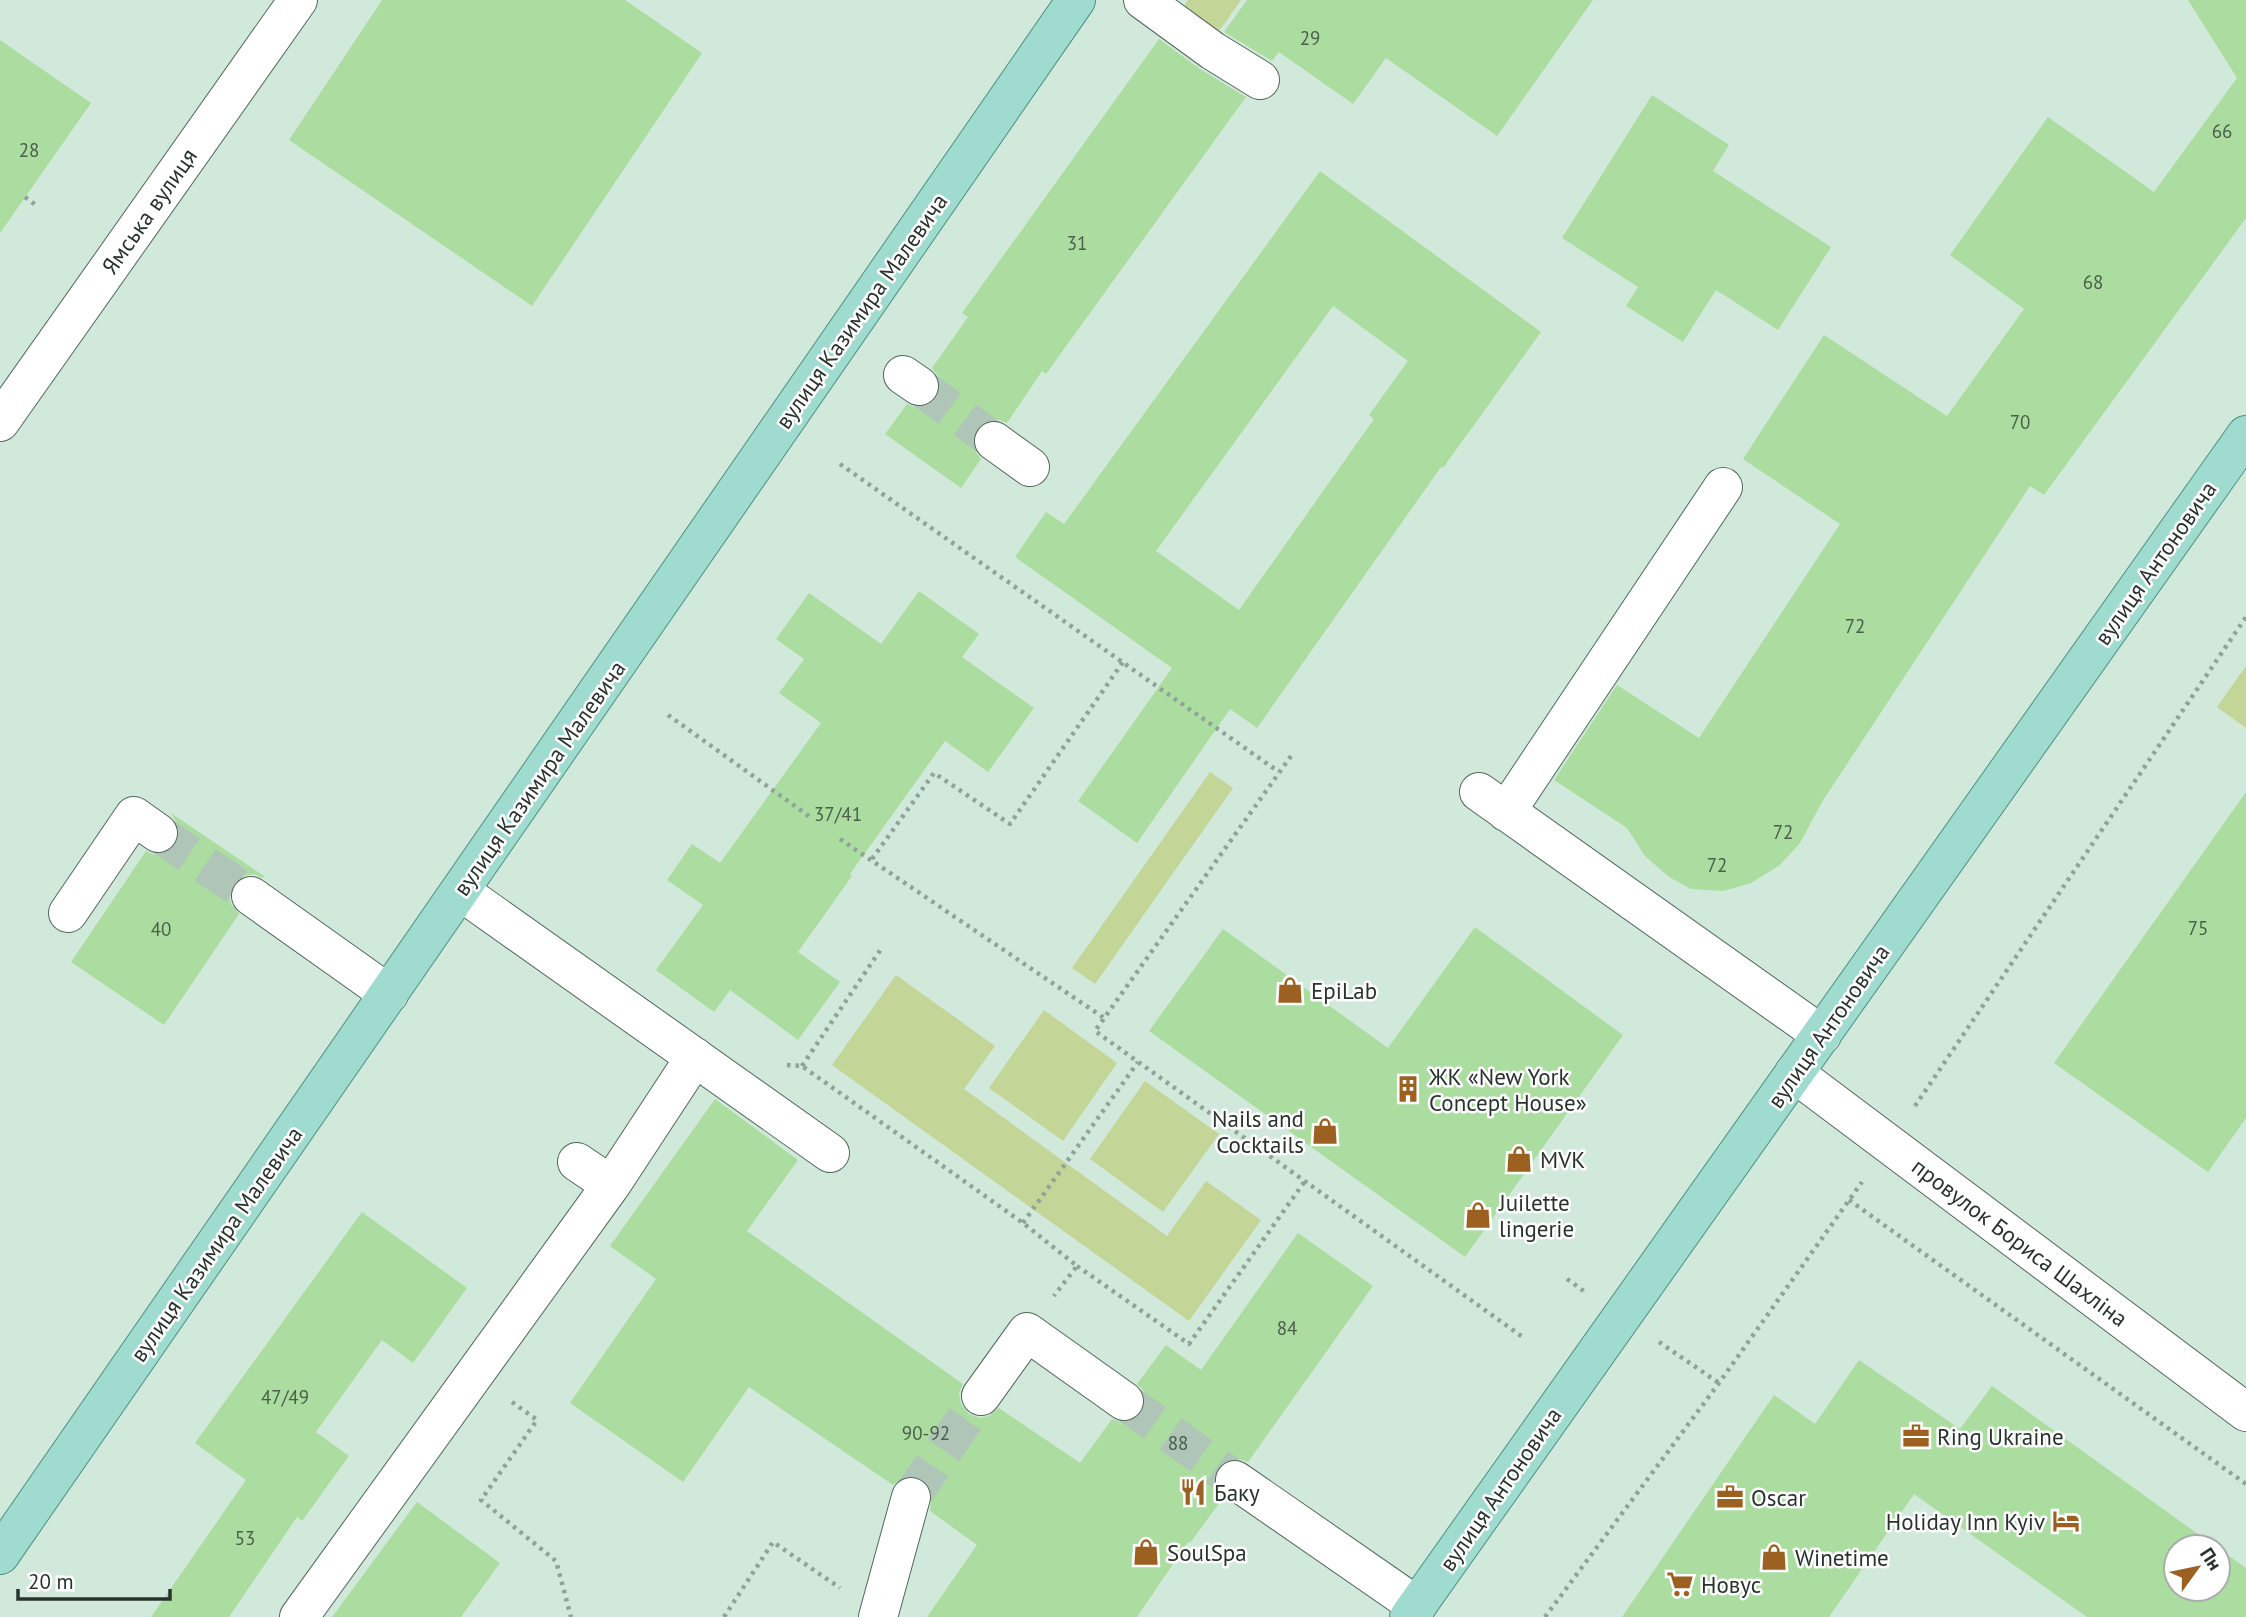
<svg xmlns="http://www.w3.org/2000/svg" width="2246" height="1617" viewBox="0 0 2246 1617" font-family="'PT Sans',sans-serif">
	<rect width="100%" height="100%" fill="#d0e9da"/>
	<path fill="#c4d598" d="M 1188,0 L 1241,0 L 1219,31 L 1184,6 Z
		M 2246,666 L 2246,728 L 2217,707 Z
		M 1210,772 L 1233,788 L 1095,984 L 1072,968 Z
		M 896,975 L 995,1046 L 964,1089 L 1167,1236 L 1206,1181 L 1261,1220 L 1189,1321 L 832,1065 Z
		M 1044,1010 L 1117,1063 L 1063,1141 L 989,1088 Z
		M 1145,1081 L 1219,1134 L 1163,1212 L 1090,1159 Z"/>
	<path fill="#acdda0" fill-rule="evenodd" d="M 382,0 L 625,0 L 702,53 L 532,306 L 289,140 Z
		M 1247,0 L 1593,0 L 1497,136 L 1386,58 L 1353,104 L 1279,52 L 1272,61 L 1224,32 Z
		M 2188,0 L 2246,0 L 2246,218 L 2044,495 L 2030,486 L 1822,802 L 1800,843 L 1780,865 L 1751,883 L 1723,891 L 1691,889 L 1669,877 L 1645,856 L 1627,828 L 1554,780 L 1617,685 L 1699,738 L 1840,524 L 1743,459 L 1824,335 L 1947,416 L 2024,309 L 1950,255 L 2048,117 L 2154,192 L 2237,78 Z
		M 1159,39 L 1200,69 L 1246,97 L 1046,374 L 1042,371 L 1007,423 L 997,419 L 986,421 L 976,429 L 972,439 L 974,449 L 981,459 L 961,488 L 885,434 L 907,404 L 918,408 L 928,406 L 937,399 L 941,387 L 939,377 L 932,368 L 968,317 L 962,313 Z
		M 0,40 L 91,103 L 0,233 Z
		M 1652,95 L 1729,145 L 1713,171 L 1831,247 L 1778,330 L 1716,290 L 1683,342 L 1626,306 L 1638,287 L 1562,238 Z
		M 1320,171 L 1541,332 L 1443,468 L 1441,467 L 1257,728 L 1230,709 L 1137,843 L 1078,801 L 1172,668 L 1015,557 L 1046,512 L 1064,524 ZM 1333,306 L 1408,361 L 1369,415 L 1374,419 L 1239,610 L 1156,551 Z
		M 919,591 L 979,634 L 962,657 L 1034,708 L 988,772 L 945,741 L 850,874 L 852,876 L 798,952 L 840,982 L 798,1040 L 730,990 L 714,1012 L 656,970 L 703,905 L 667,880 L 692,844 L 720,863 L 821,723 L 779,693 L 804,659 L 776,639 L 809,593 L 881,644 Z
		M 2246,792 L 2246,1118 L 2208,1172 L 2054,1063 Z
		M 171,813 L 264,876 L 263,878 L 254,874 L 243,876 L 233,884 L 229,893 L 231,904 L 239,914 L 164,1025 L 71,962 L 146,851 L 155,855 L 166,853 L 176,845 L 180,834 L 178,825 Z
		M 1475,927 L 1623,1035 L 1465,1257 L 1149,1031 L 1223,929 L 1388,1048 Z
		M 715,1099 L 798,1160 L 747,1231 L 963,1384 L 959,1393 L 961,1404 L 969,1414 L 980,1418 L 989,1416 L 999,1408 L 1080,1463 L 1112,1419 L 1123,1423 L 1134,1421 L 1141,1414 L 1146,1402 L 1144,1391 L 1137,1384 L 1166,1345 L 1201,1370 L 1298,1233 L 1373,1286 L 1248,1462 L 1236,1458 L 1226,1460 L 1217,1467 L 1213,1479 L 1216,1490 L 1223,1498 L 1190,1543 L 1188,1542 L 1137,1617 L 927,1617 L 977,1545 L 930,1511 L 932,1492 L 926,1481 L 916,1476 L 906,1476 L 893,1485 L 749,1387 L 683,1482 L 570,1403 L 656,1279 L 610,1246 Z
		M 362,1212 L 467,1288 L 413,1363 L 382,1340 L 316,1432 L 349,1456 L 302,1521 L 297,1517 L 229,1617 L 151,1617 L 246,1480 L 195,1443 Z
		M 1859,1360 L 1960,1429 L 1992,1386 L 2216,1547 L 2176,1547 L 2176,1589 L 2218,1589 L 2218,1548 L 2246,1568 L 2246,1617 L 2087,1617 L 1914,1494 L 1829,1617 L 1622,1617 L 1774,1395 L 1815,1424 Z
		M 417,1502 L 500,1563 L 461,1617 L 332,1617 Z"/>
	<g fill="none" stroke-linecap="round" stroke-linejoin="round">
		<path stroke="#afc5b7" stroke-width="38" stroke-dasharray="38 19" stroke-linecap="butt" d="M 919,386 L 994,441
			M 158,833 L 251,896
			M 1124,1401 L 1235,1480
			M 911,1497 L 981,1396"/>
		<defs>
			<path id="minor" d="M 1143,0 L 1213,51 L 1260,80
				M 903,375 L 919,386
				M 0,422 L 298,0
				M 994,441 L 1030,467
				M 1479,792 L 1822,1035
				M 1506,812 L 1723,487
				M 460,891 L 830,1153
				M 251,896 L 389,994
				M 68,913 L 134,816 L 158,833
				M 1794,1073 L 2246,1412
				M 577,1162 L 611,1185
				M 981,1396 L 1027,1332 L 1124,1401
				M 1235,1480 L 1417,1606
				M 299,1617 L 611,1185 L 695,1057
				M 878,1617 L 911,1497"/>
			<path id="major" d="M 0,1555 L 1076,0
				M 1409,1617 L 2246,435"/>
		</defs>
		<use href="#minor" stroke="#52685b" stroke-width="40"/>
		<use href="#major" stroke="#4c9181" stroke-width="40"/>
		<path stroke="#90a398" stroke-width="4.5" stroke-dasharray="3.5 5" stroke-linecap="butt" d="M 25,197 L 37,206
			M 840,464 L 1279,772
			M 668,715 L 813,819
			M 1291,756 L 1095,1031 L 1524,1338
			M 840,839 L 1104,1018
			M 872,859 L 934,773 L 1010,824 L 1123,662
			M 787,1065 L 802,1066 L 1023,1223 L 1077,1266 L 1054,1296
			M 802,1066 L 881,949
			M 1915,1106 L 2246,617
			M 1849,1200 L 2246,1484
			M 1023,1223 L 1138,1062
			M 1077,1266 L 1189,1344 L 1305,1181
			M 1567,1279 L 1585,1292
			M 1659,1342 L 1719,1383
			M 512,1402 L 537,1420 L 481,1500 L 556,1561 L 571,1617
			M 724,1617 L 773,1542 L 840,1588
			M 1545,1617 L 1719,1383 L 1862,1182"/>
		<use href="#minor" stroke="#fff" stroke-width="38"/>
		<use href="#major" stroke="#9fdbce" stroke-width="38"/>
	</g>
	<defs>
		<symbol id="shop-bare" viewBox="-9 -9 18 18"><path d="M-5-2.5h2.3a2.7 3.5 0 0 1 5.4 0H5L5.5 6h-11ZM-1.5-2.5h3a1.5 2.3 0 0 0-3 0Z" fill="#9c6121" stroke="#fff" stroke-width="2.5" paint-order="stroke"/></symbol>
		<symbol id="building-bare" viewBox="-9 -9 18 18"><path d="M-4-6H4V6H1V3H-1V6H-4ZM-2.5-4.3h1.7v1.8h-1.7ZM.8-4.3h1.7v1.8H.8ZM-2.5-1h1.7V.8h-1.7ZM.8-1h1.7V.8H.8Z" fill="#9c6121" stroke="#fff" stroke-width="2.5" paint-order="stroke"/></symbol>
		<symbol id="office-bare" viewBox="-9 -9 18 18"><path d="M-6-3h4V-5.5h4V-3h4V5H-6ZM-1-4.5V-3h2v-1.5ZM-6 0V1H6V0Z" fill="#9c6121" stroke="#fff" stroke-width="2.5" paint-order="stroke"/></symbol>
		<symbol id="restaurant-bare" viewBox="-9 -9 18 18"><path d="M-5-6h1v4h1v-4h1v4h1v-4h1v5L-1.5 .5V6h-2V.5L-5-1ZM5-6V6H3V1.5H1.5Q1.5-4 5-6Z" fill="#9c6121" stroke="#fff" stroke-width="2.5" paint-order="stroke"/></symbol>
		<symbol id="hotel-bare" viewBox="-9 -9 18 18"><path d="M-6-4.5h1.5V1H6V5H4.5V3h-9V5H-6ZM-4 0a1.8 1.8 0 1 1 3.6 0ZM.5 0V-2.5h3Q6-2.5 6 0Z" fill="#9c6121" stroke="#fff" stroke-width="2.5" paint-order="stroke"/></symbol>
		<symbol id="supermarket-bare" viewBox="-9 -9 18 18"><path d="M-6-5.5h2.5l.6 2H6L4.5 2H-2.5L-4.4-4H-6ZM-1.5 3.2a1.3 1.3 0 1 0 .1 0ZM3 3.2a1.3 1.3 0 1 0 .1 0Z" fill="#9c6121" stroke="#fff" stroke-width="2.5" paint-order="stroke"/></symbol>
	</defs>
	<g fill-rule="evenodd">
		<use href="#shop-bare" x="1271" y="971" width="38" height="38"/>
		<use href="#building-bare" x="1389" y="1070" width="38" height="38"/>
		<use href="#shop-bare" x="1306" y="1112" width="38" height="38"/>
		<use href="#shop-bare" x="1500" y="1140" width="38" height="38"/>
		<use href="#shop-bare" x="1459" y="1196" width="38" height="38"/>
		<use href="#office-bare" x="1897" y="1417" width="38" height="38"/>
		<use href="#restaurant-bare" x="1174" y="1473" width="38" height="38"/>
		<use href="#office-bare" x="1711" y="1478" width="38" height="38"/>
		<use href="#hotel-bare" x="2047" y="1502" width="38" height="38"/>
		<use href="#shop-bare" x="1127" y="1533" width="38" height="38"/>
		<use href="#shop-bare" x="1755" y="1538" width="38" height="38"/>
		<use href="#supermarket-bare" x="1661" y="1565" width="38" height="38"/>
	</g>
	<g text-anchor="middle" dominant-baseline="central" stroke-width="5" stroke-linejoin="round" paint-order="stroke">
		<g font-size="19" fill="#4a5e4a">
			<text x="1310" y="38">29</text>
			<text x="2222" y="131">66</text>
			<text x="29" y="150">28</text>
			<text x="1077" y="243">31</text>
			<text x="2093" y="282">68</text>
			<text x="2020" y="422">70</text>
			<text x="1855" y="626">72</text>
			<text x="838" y="814">37/41</text>
			<text x="1783" y="832">72</text>
			<text x="1717" y="865">72</text>
			<text x="2198" y="928">75</text>
			<text x="161" y="929">40</text>
			<text x="1287" y="1328">84</text>
			<text x="285" y="1397">47/49</text>
			<text x="926" y="1433">90-92</text>
			<text x="1178" y="1443">88</text>
			<text x="245" y="1538">53</text>
		</g>
		<g font-size="23" fill="#29332d" stroke="#fff">
			<text transform="translate(149 211) rotate(-55)">Ямська вулиця</text>
			<text transform="translate(861 311) rotate(-55)">вулиця Казимира Малевича</text>
			<text transform="translate(2155 563) rotate(-55)">вулиця Антоновича</text>
			<text transform="translate(539 778) rotate(-55)">вулиця Казимира Малевича</text>
			<text transform="translate(1828 1026) rotate(-55)">вулиця Антоновича</text>
			<text transform="translate(2020 1242) rotate(37)">провулок Бориса Шахліна</text>
			<text transform="translate(216 1244) rotate(-55)">вулиця Казимира Малевича</text>
			<text transform="translate(1500 1489) rotate(-55)">вулиця Антоновича</text>
		</g>
		<g font-size="23" fill="#29332d" stroke="#fff" text-anchor="start">
			<text x="1311" y="990">EpiLab</text>
			<text x="1429" y="1076">ЖК «New York<tspan x="1429" dy="26">Concept House»</tspan></text>
			<text x="1304" y="1118" text-anchor="end">Nails and<tspan x="1304" dy="26">Cocktails</tspan></text>
			<text x="1540" y="1159">MVK</text>
			<text x="1499" y="1202">Juilette<tspan x="1499" dy="26">lingerie</tspan></text>
			<text x="1937" y="1436">Ring Ukraine</text>
			<text x="1214" y="1492">Баку</text>
			<text x="1751" y="1497">Oscar</text>
			<text x="2045" y="1521" text-anchor="end">Holiday Inn Kyiv</text>
			<text x="1167" y="1552">SoulSpa</text>
			<text x="1795" y="1557">Winetime</text>
			<text x="1701" y="1584">Новус</text>
		</g>
	</g>
	<g transform="translate(2197 1568) rotate(57)"><circle r="33" fill="#ffffff" stroke="#a9adab" stroke-width="2"/>
	<path d="M0-5L12 26L0 18L-12 26Z" fill="#9c6121"/>
	<text y="-10" font-size="19" font-weight="bold" text-anchor="middle" fill="#29332d">Пн</text>
	</g>
	<path d="M18 1589v10h152v-10" fill="none" stroke="#29332d" stroke-width="3.5"/>
	<text x="28" y="1589" font-size="21" fill="#29332d" stroke="#ffffff" stroke-width="5" paint-order="stroke">20 m</text>
</svg>
